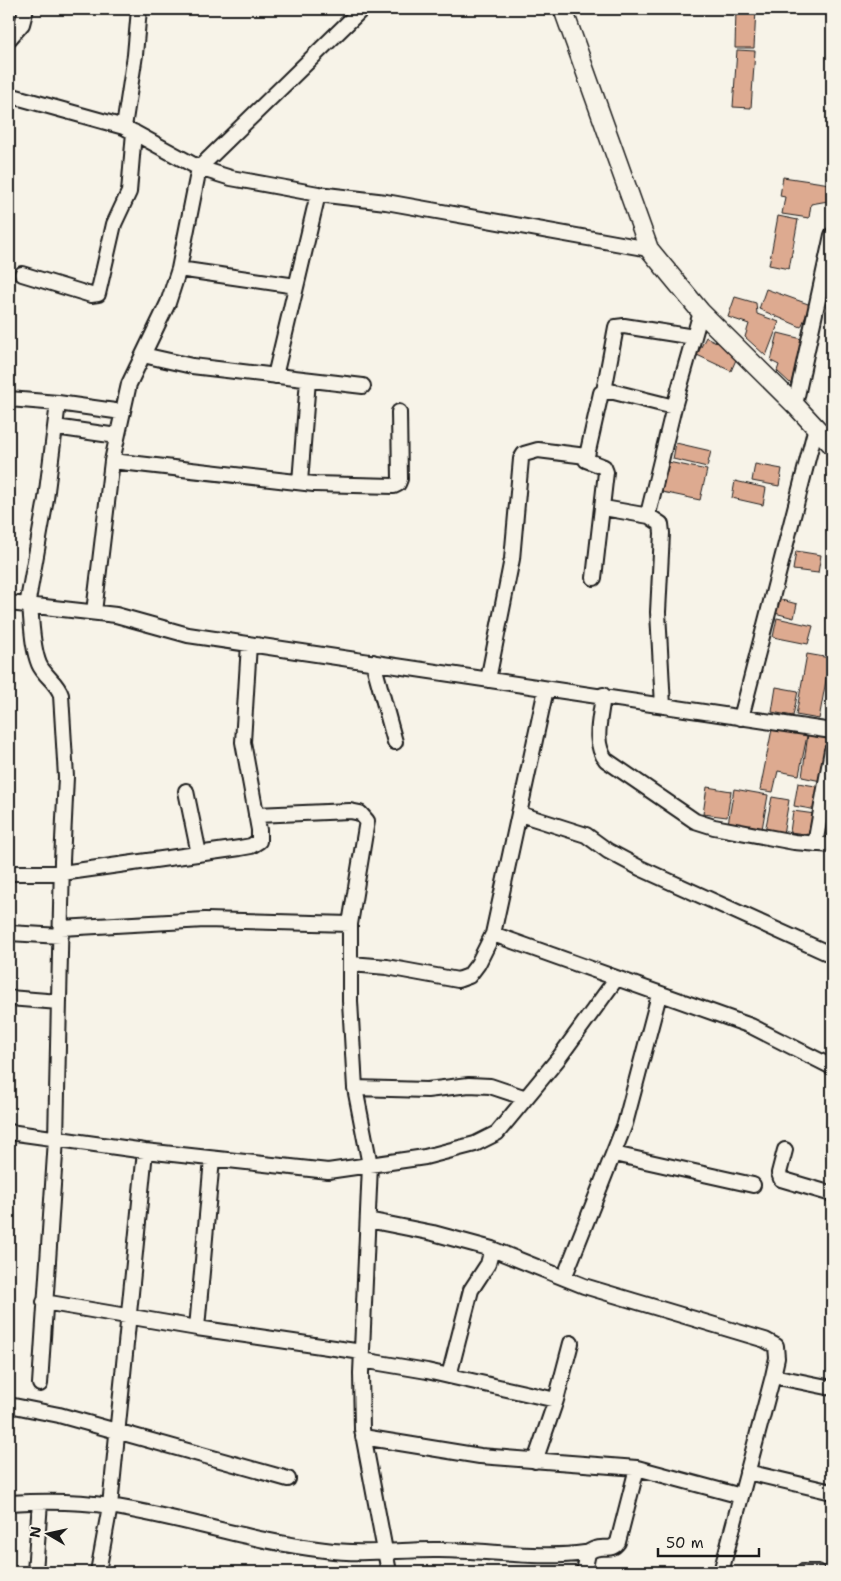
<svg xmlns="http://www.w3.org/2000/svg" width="841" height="1581" viewBox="0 0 841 1581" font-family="'Shantell Sans',sans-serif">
	<rect width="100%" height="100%" fill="#f7f3e8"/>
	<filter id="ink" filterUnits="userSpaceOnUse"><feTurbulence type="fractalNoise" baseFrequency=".02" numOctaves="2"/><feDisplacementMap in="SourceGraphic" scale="10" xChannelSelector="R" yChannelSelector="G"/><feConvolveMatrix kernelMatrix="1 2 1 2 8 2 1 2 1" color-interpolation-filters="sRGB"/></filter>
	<g filter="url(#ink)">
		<path fill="#ddaa90" stroke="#1c1c1c" d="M 736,9 L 756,9 L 754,48 L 735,48 Z
			M 737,50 L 755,51 L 751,108 L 733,107 Z
			M 783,177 L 830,184 L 828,201 L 811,204 L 809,218 L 782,214 L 785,197 L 780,196 Z
			M 778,216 L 798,220 L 789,269 L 769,265 Z
			M 766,289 L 811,305 L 801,327 L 759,309 Z
			M 735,297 L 756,303 L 757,314 L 779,322 L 766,356 L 745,337 L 749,324 L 728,317 Z
			M 778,333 L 802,339 L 791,384 L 777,371 L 779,365 L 771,361 Z
			M 706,337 L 739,353 L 731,371 L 697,355 Z
			M 676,443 L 711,451 L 707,467 L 673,459 Z
			M 668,462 L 707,470 L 700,500 L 662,492 Z
			M 755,464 L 782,469 L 779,486 L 752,481 Z
			M 735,481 L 766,488 L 763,505 L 732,498 Z
			M 832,542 L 832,571 L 827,569 Z
			M 796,551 L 821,555 L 818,573 L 793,570 Z
			M 774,598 L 797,604 L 794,618 L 771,612 Z
			M 777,618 L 813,626 L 808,644 L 773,637 Z
			M 807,654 L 830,658 L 819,719 L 796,715 Z
			M 776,687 L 798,691 L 793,716 L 772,712 Z
			M 773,724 L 808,731 L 799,775 L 778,771 L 773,792 L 760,790 Z
			M 808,734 L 828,738 L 821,781 L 802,777 Z
			M 798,783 L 821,787 L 817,810 L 794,806 Z
			M 707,787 L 731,791 L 727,817 L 703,814 Z
			M 734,789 L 768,795 L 762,829 L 728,824 Z
			M 772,797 L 789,800 L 783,835 L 765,831 Z
			M 793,811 L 815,814 L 812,835 L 790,832 Z"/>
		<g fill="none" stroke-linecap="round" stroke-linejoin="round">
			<defs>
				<path id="minor" d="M 9,39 L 22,24 L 26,9
					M 9,95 L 124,127 L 199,168 L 231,178 L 318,194 L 386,202 L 649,249
					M 124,127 L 135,55 L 139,9
					M 179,269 L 296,286
					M 22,274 L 91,295 L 98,294 L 114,224 L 129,192 L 134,132
					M 143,355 L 192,366 L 363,386
					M 275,376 L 318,194
					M 604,391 L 616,327 L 624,326 L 694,337
					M 9,399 L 58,403 L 122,412
					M 795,405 L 832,235
					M 55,427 L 117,436
					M 112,461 L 314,484 L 394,486 L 398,484 L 400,479 L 399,412
					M 300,482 L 308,380
					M 604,508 L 649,516
					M 594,578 L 606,472 L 604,467 L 586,460 L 601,393 L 610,391 L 674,407
					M 9,603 L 116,615 L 188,635 L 832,731
					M 27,606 L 46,499 L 58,403
					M 30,606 C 32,624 32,647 39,664 C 44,676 57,682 61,695 L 66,777 L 62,861 L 56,1139 L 40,1384
					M 94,612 L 112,461 L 129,384 L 168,303 L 179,269 L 199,168 L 362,9
					M 373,662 L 395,742
					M 488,680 L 512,559 L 521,459 L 524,454 L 538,450 L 586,456
					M 603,695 C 601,717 592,742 606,760 L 695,821 L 714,827 L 794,842 L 832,845
					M 663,706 L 658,612 L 662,533 L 661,524 L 649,516 L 649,510 L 674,407 L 701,312
					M 741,718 L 816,427
					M 186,791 L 199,854
					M 520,814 L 586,835 L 608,851 L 640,868 L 832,955
					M 256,815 L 350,811 L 360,813 L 367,821 L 350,924 L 350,1001 L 355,1088 L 370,1165 L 361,1373 L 362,1429 L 389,1572
					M 815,844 L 832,750
					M 9,873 L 62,873 L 240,848 L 251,846 L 259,841 L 259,830 L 243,742 L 249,644
					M 61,928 L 205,920 L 350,924
					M 9,933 L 61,936
					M 493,934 L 751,1026 L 832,1067
					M 351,964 L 387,967 L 458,980 L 469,976 L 478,964 L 493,934 L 546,689
					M 9,998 L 59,1002
					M 355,1088 L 427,1090 L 469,1085 L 490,1086 L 526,1098
					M 9,1132 L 145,1151 L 328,1171 L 425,1157 L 475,1144 L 497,1133 L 558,1059 L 616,979
					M 785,1150 L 779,1173 L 781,1179 L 832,1194
					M 614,1154 L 753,1185
					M 368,1220 L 433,1233 L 492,1249 L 584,1286 L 765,1340 L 776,1346 L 777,1358 L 773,1376 L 721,1572
					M 564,1278 L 625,1124 L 659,995
					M 44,1302 L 197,1328 L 362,1352
					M 197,1328 L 212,1159
					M 362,1360 L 427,1371 L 556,1400
					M 449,1376 L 471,1290 L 488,1264 L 492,1249
					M 773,1376 L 832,1388
					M 9,1405 L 59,1415 L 288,1479
					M 363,1437 L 480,1456 L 637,1468 L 741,1496
					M 535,1461 L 556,1400 L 571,1343
					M 747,1472 L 832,1492
					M 9,1503 C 42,1501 78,1501 110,1506 C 182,1517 252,1542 325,1550 C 361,1555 397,1550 434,1550 C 484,1549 535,1560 585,1553 C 589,1553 591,1550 595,1549 C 605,1545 611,1552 618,1542 L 637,1468
					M 35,1572 L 40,1502
					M 98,1572 L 110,1506 L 145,1151
					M 584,1572 L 588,1553
					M 802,1572 L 818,1572"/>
				<path id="tertiary" d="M 563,9 L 649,249 L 701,312 L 795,405 L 832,445"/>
			</defs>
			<use href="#minor" stroke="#1c1c1c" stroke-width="18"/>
			<use href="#tertiary" stroke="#1c1c1c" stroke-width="21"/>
			<use href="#minor" stroke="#f7f3e8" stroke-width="14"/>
			<use href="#tertiary" stroke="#f7f3e8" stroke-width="18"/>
		</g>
	</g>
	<rect width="841" height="1581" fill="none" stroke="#f7f3e8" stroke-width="30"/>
	<rect x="15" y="15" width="811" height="1551" fill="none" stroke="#1c1c1c" stroke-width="2" filter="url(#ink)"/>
	<g transform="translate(48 1534) rotate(279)" stroke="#f7f3e8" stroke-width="4" paint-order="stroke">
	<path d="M0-4L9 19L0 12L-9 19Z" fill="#1c1c1c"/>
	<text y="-8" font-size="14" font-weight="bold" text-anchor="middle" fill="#1c1c1c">N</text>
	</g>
	<path d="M658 1548v8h101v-8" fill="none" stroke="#1c1c1c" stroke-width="2.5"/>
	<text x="666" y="1548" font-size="15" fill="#1c1c1c" stroke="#f7f3e8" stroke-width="4" paint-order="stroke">50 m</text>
</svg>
